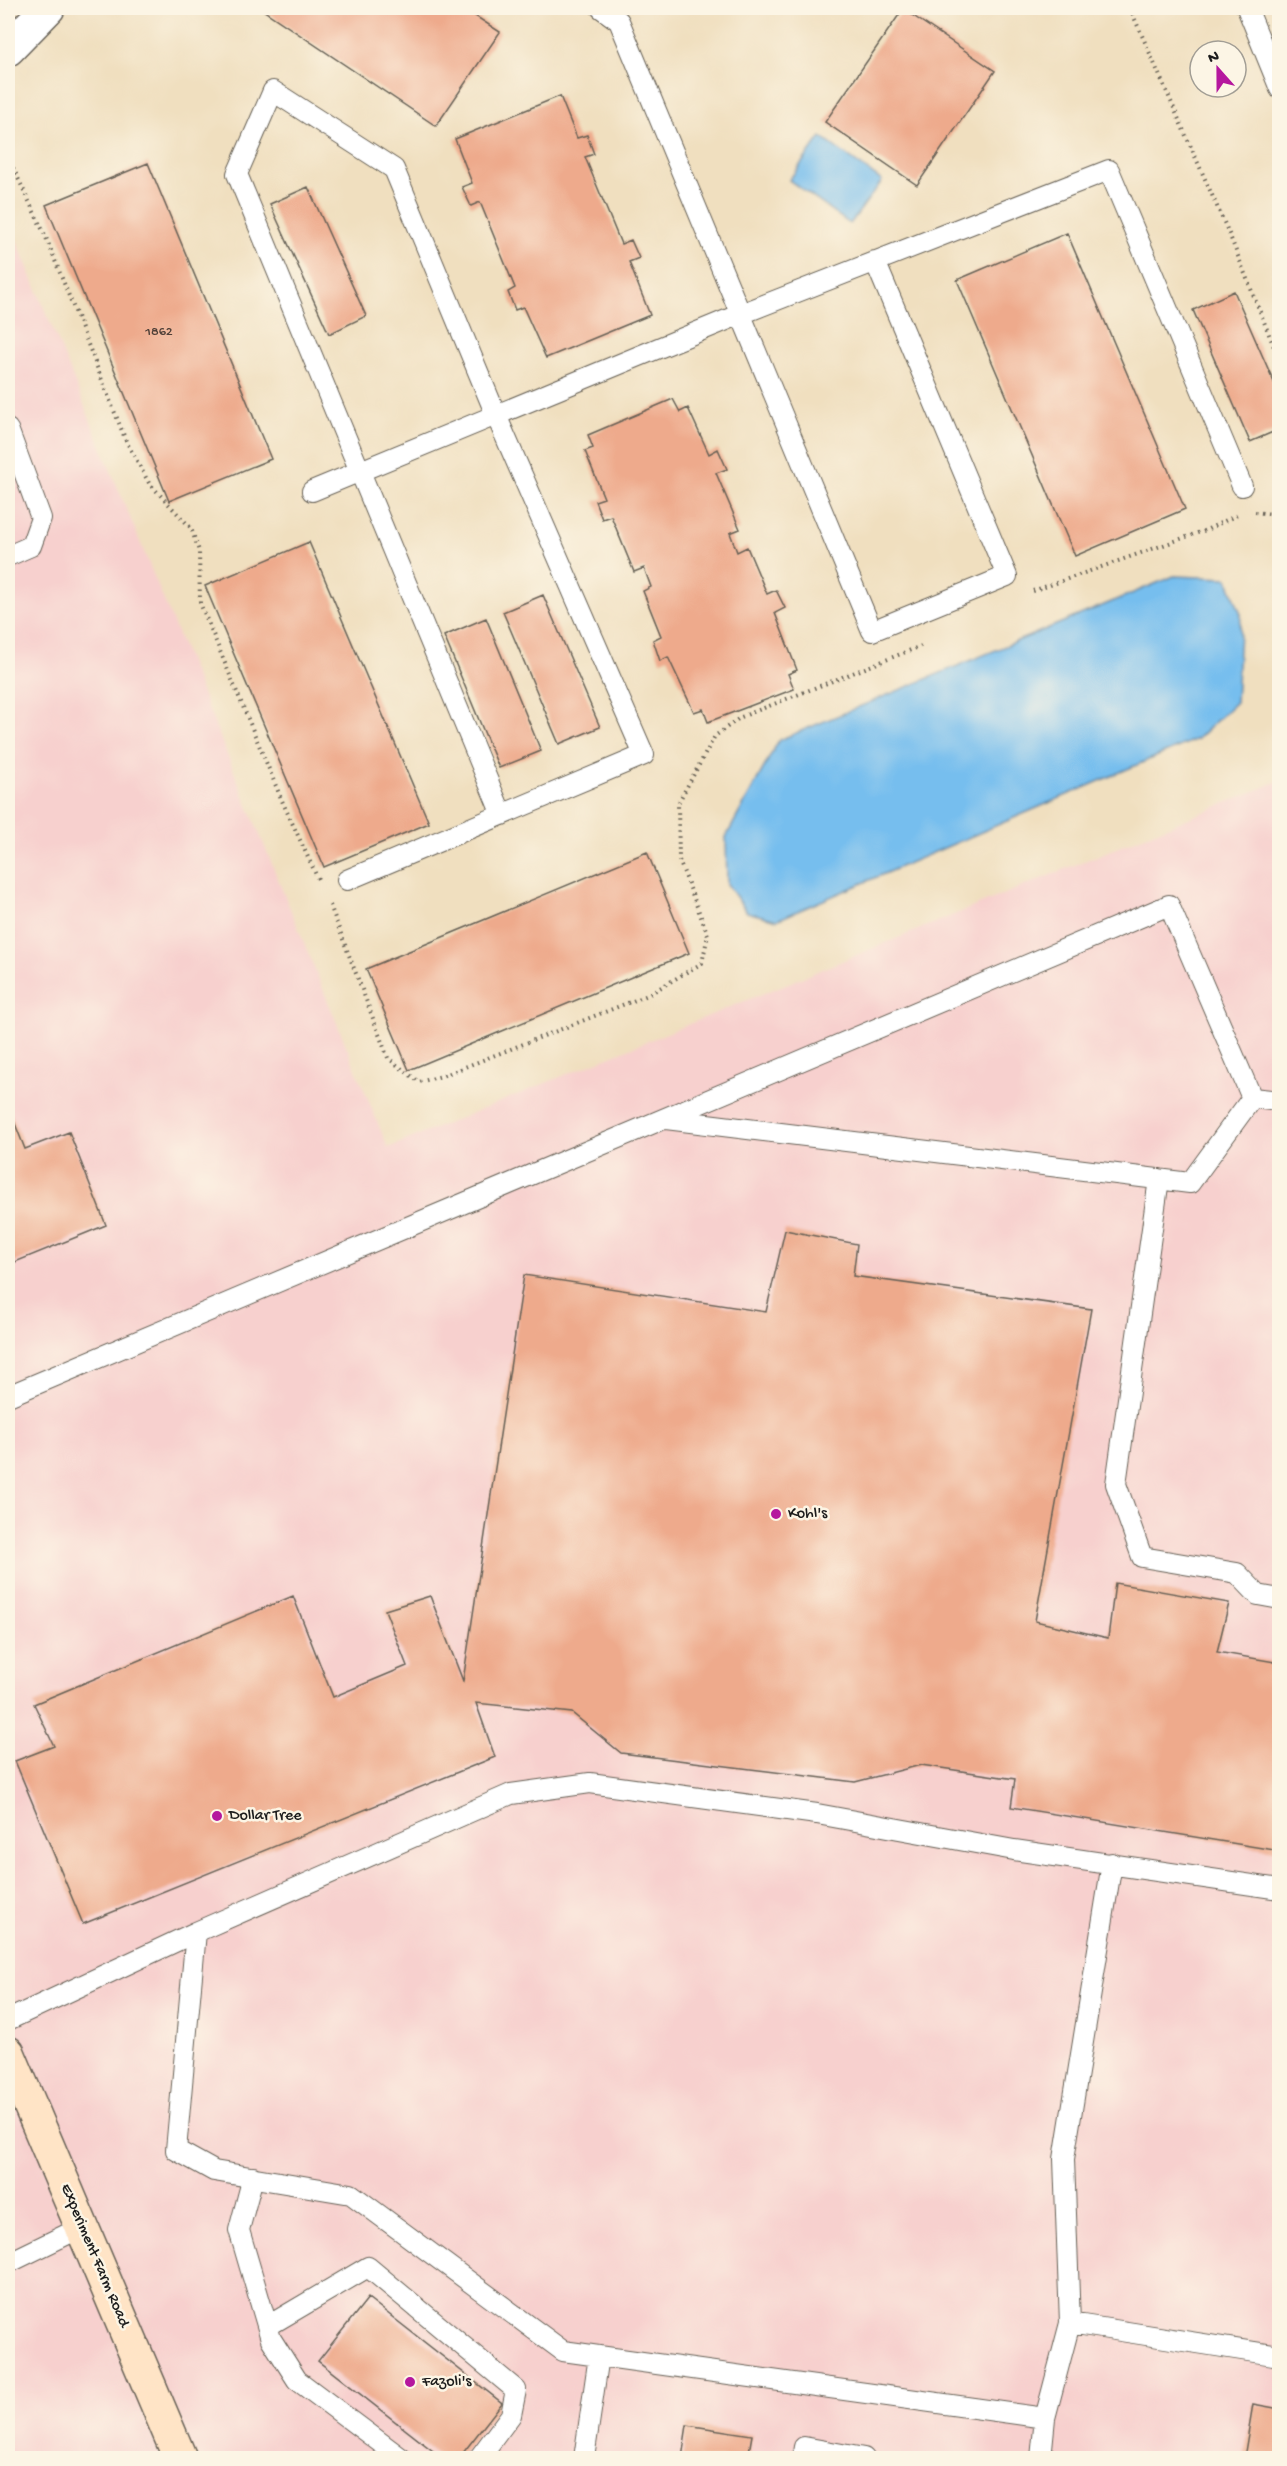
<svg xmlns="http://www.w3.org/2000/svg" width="1287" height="2466" viewBox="0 0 1287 2466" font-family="'Gochi Hand',sans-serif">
	<rect width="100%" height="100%" fill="#fcf5e5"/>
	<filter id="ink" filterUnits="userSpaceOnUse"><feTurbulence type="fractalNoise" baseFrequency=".0167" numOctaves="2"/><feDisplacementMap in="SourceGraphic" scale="12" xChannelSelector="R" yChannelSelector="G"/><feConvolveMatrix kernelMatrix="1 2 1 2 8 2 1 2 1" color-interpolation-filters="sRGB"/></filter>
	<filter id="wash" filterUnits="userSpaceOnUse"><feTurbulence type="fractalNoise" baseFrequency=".008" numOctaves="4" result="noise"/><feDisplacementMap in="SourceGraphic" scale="24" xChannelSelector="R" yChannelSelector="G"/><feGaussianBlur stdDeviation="1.35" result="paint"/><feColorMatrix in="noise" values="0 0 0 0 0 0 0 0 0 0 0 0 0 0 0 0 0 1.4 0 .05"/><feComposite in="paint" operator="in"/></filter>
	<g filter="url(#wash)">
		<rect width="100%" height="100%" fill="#f0dfbf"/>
		<path fill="#f7d0ce" d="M 8,227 L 17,241 L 388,1148 L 1279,781 L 1279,2458 L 8,2458 Z"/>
		<path fill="#76beee" stroke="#496d85" stroke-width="1.5" d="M 821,137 L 882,181 L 850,224 L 789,180 Z
			M 1174,576 L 1227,578 L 1241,614 L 1236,702 L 1197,739 L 777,920 L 747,912 L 727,884 L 726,837 L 779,740 Z"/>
		<g id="blocks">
			<path fill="#eeaa8c" d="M 260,8 L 463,8 L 500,32 L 436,126 Z
				M 903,9 L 995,71 L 917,185 L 825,122 Z
				M 560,96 L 577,138 L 587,135 L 594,154 L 585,157 L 621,244 L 631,240 L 639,258 L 629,262 L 650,315 L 546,358 L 523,307 L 515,310 L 508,292 L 515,288 L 480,202 L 471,206 L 462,187 L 472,183 L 455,139 Z
				M 148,163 L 271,459 L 169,501 L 46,205 Z
				M 308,187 L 366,316 L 329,334 L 270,204 Z
				M 1067,233 L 1185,509 L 1075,556 L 957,280 Z
				M 1234,291 L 1280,396 L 1280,429 L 1250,442 L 1193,310 Z
				M 673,399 L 680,412 L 688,408 L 709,454 L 718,449 L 727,469 L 716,473 L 740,529 L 730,533 L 737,552 L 747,547 L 767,594 L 776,590 L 785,608 L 775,613 L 797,670 L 788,674 L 794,689 L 708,722 L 703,709 L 694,712 L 668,657 L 660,661 L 653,640 L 661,636 L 643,591 L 651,587 L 644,568 L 634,572 L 611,516 L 602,519 L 595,501 L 604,498 L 585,451 L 593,448 L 588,435 Z
				M 309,542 L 429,823 L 324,867 L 205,586 Z
				M 543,595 L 600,727 L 559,744 L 503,612 Z
				M 486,618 L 541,751 L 499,768 L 444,636 Z
				M 647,852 L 689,953 L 409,1070 L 366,969 Z
				M 8,1106 L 25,1149 L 69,1132 L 106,1225 L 8,1265 Z
				M 785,1230 L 857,1244 L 853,1276 L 1091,1309 L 1035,1621 L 1108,1638 L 1115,1583 L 1229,1603 L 1217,1652 L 1280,1663 L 1280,1851 L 1011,1807 L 1015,1779 L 921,1765 L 855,1782 L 621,1753 L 572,1713 L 476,1703 L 495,1757 L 83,1924 L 15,1761 L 54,1746 L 34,1704 L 293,1596 L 333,1697 L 407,1666 L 385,1610 L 430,1596 L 463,1681 L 524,1275 L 766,1312 Z
				M 368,2298 L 502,2403 L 459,2458 L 442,2458 L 318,2361 Z
				M 1253,2404 L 1280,2409 L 1280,2458 L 1244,2458 Z
				M 687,2425 L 752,2435 L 748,2458 L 682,2458 Z"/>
		</g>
	</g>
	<g filter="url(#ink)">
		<use href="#blocks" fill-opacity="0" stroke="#666055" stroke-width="1.5"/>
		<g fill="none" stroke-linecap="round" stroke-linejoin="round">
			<defs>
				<path id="lane" d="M 601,8 L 619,21 L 872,631 L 1007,576 L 875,261
					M 1247,8 L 1280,89
					M 8,429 L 41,518 L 31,546 L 8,556
					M 312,491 L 741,314 L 1109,170 L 1242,486
					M 347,880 L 644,755 L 496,415 L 394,169 L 273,91 L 237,174 L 502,815
					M 666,1119 L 1190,1183 L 1252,1098 L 1280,1101
					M 1159,1179 L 1116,1484 L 1142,1557 L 1237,1573 L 1258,1595 L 1280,1599
					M 8,1396 L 1169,905 L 1252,1098
					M 196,1932 L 176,2150 L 214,2171 L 351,2194 L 563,2351 L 1045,2418
					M 8,2020 L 196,1932 L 511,1794 L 590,1783 L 817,1814 L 1014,1850 L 1280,1889
					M 253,2177 L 239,2230 L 271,2339 L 297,2380 L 401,2458
					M 8,2263 L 82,2227
					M 1070,2323 L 1280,2356
					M 268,2326 L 368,2267 L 516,2390 L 511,2415 L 479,2458
					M 584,2458 L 599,2356
					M 802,2458 L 804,2447 L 864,2458
					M 1041,2458 L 1045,2418 L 1070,2323 L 1064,2159 L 1112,1863"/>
				<path id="street" d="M 8,49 L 48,8"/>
				<path id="secondary" d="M 8,2053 L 180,2458"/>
			</defs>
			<use href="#lane" stroke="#666055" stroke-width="22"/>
			<use href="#street" stroke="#666055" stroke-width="36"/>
			<use href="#secondary" stroke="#666055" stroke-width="36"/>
			<path stroke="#666055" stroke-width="4" stroke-dasharray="1.5 4.5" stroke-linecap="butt" d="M 1130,8 L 1230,236 L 1280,362
				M 8,157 L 45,235 L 126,441 L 149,483 L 191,528 L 199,551 L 200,603 L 283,803 L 318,879
				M 1255,512 L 1272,514 L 1280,510
				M 1033,591 L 1206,530 L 1237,515
				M 330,905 L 388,1058 L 419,1082 L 442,1076 L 648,995 L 702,963 L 708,935 L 679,860 L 678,803 L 715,736 L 741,717 L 921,646"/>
			<use href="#lane" stroke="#fff" stroke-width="20"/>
			<use href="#street" stroke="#fff" stroke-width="33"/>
			<use href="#secondary" stroke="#ffe4c6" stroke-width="33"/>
		</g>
	</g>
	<g fill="#b5179e" stroke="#fcf5e5" stroke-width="2">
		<circle cx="776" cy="1514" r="6"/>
		<circle cx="217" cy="1816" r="6"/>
		<circle cx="410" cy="2382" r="6"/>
	</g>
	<g text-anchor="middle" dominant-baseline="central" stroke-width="5" stroke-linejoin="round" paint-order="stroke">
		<g font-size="14" fill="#504038">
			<text x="159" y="332">1862</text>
		</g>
		<g font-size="16" fill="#1c1c1c" stroke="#fcf5e5" text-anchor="start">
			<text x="788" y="1514">Kohl's</text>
			<text x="229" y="1816">Dollar Tree</text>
			<text x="422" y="2382">Fazoli's</text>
		</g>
		<g font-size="16" fill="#1c1c1c" stroke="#fcf5e5">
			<text transform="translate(94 2256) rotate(67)">Experiment Farm Road</text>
		</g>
	</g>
	<rect width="1287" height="2466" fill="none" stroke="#fcf5e5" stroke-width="30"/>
	<g transform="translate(1218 69) rotate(339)"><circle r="28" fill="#fcf5e5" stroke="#a29e95" stroke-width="1.5"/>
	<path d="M0-4.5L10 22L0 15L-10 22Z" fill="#b5179e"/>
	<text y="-9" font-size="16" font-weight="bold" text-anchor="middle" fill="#1c1c1c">N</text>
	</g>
</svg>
